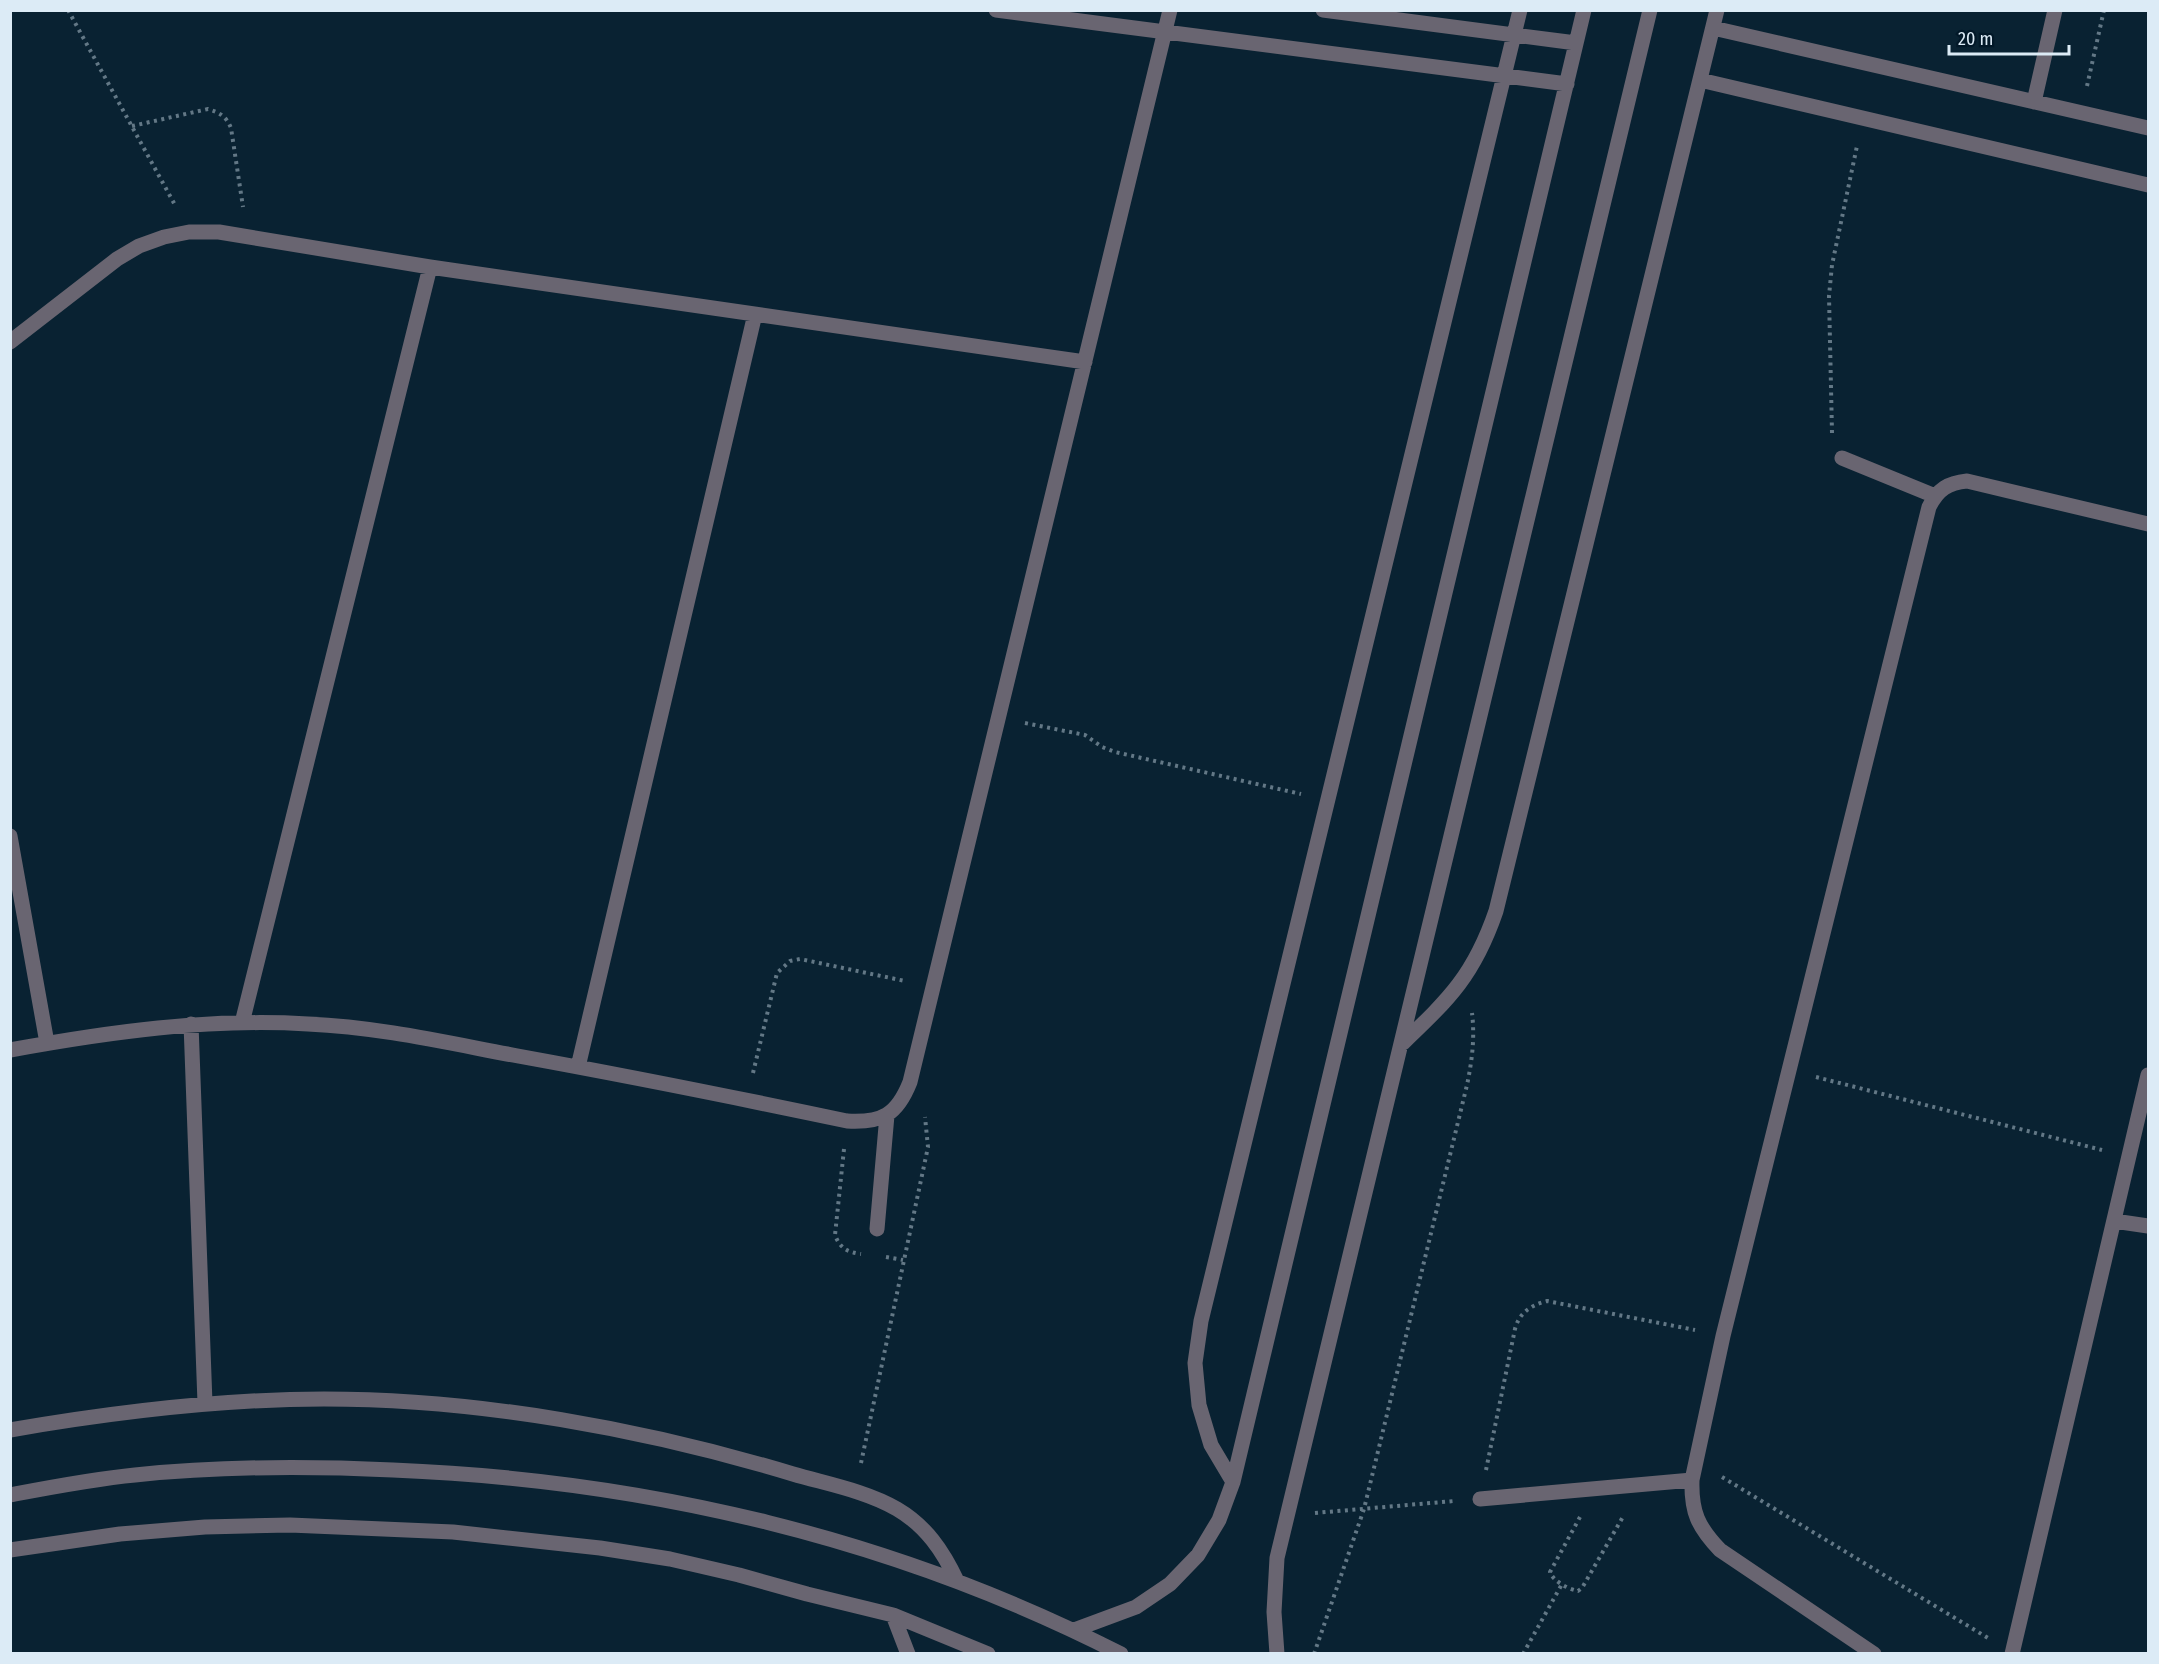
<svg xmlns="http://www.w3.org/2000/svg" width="2159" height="1664" viewBox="0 0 2159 1664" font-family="'Fira Sans Condensed',sans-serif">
	<rect width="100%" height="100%" fill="#092232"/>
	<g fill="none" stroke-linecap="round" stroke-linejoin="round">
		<path stroke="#637886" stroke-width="4" stroke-dasharray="3 4.5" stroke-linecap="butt" d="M 68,10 L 175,205
			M 2087,86 L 2104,10
			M 132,126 L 208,109 C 220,113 226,116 231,128 L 243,207
			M 1832,433 L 1829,296 L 1832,265 L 1857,146
			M 1025,723 L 1085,735 L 1102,747 L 1115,752 L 1301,794
			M 753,1073 L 777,973 L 790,961 L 800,959 L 905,981
			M 1816,1077 L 2102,1150
			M 844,1149 L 835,1235 C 840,1248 847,1252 861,1254
			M 886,1257 L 903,1260
			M 861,1463 L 928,1147 L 925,1117
			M 1486,1470 L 1515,1329 C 1519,1313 1531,1305 1547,1301 L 1695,1330
			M 1722,1477 L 1988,1638
			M 1315,1513 L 1454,1501
			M 1580,1517 L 1550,1572 C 1553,1581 1568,1589 1578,1591 L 1582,1588 L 1624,1515
			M 1314,1654 L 1364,1509 L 1467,1085 C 1472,1061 1475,1038 1472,1013
			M 1523,1654 L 1562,1584"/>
		<path stroke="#696571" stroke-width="15" d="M 996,10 L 1567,84
			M 1323,10 L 1576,43
			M 1713,28 L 2148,128
			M 1700,80 L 2148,185
			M 2034,102 L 2055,10
			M 10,342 L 117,259 L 139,246 L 164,237 L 189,232 L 219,232 L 430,267 L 1085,362
			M 1842,458 L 1935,496
			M 10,836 L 47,1043
			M 242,1023 L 430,267
			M 191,1024 L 205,1403
			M 1403,1043 C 1450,998 1474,975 1496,911 L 1717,10
			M 10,1050 C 109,1032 207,1018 308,1024 C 379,1027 448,1043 518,1056 C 628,1076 738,1098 847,1121 C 882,1123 897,1115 910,1082 L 1170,10
			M 578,1067 L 755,314
			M 2114,1221 L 2148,1226
			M 877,1229 L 887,1115
			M 10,1430 C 114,1412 219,1399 324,1399 C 480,1399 644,1429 793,1474 C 827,1484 866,1491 897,1509 C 926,1526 943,1551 957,1581
			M 1233,1482 L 1211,1445 L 1199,1405 L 1195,1363 L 1201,1321 L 1520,10
			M 10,1495 C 52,1487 93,1479 135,1475 C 221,1466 307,1466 393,1470 C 646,1480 894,1538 1121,1654
			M 1480,1499 L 1692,1480
			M 10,1550 L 120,1534 L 205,1527 L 290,1525 L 453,1532 L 600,1548 L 670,1559 L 739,1575 L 807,1594 L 893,1615 L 988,1654
			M 893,1615 L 908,1654
			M 1074,1630 L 1136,1607 L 1170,1584 L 1198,1555 L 1219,1520 L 1233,1482 L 1584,10
			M 1277,1654 L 1274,1612 L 1277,1558 L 1650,10
			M 1874,1654 L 1720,1550 C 1698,1527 1691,1512 1692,1480 L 1723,1336 L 1929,507 C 1938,489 1948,483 1967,481 L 2148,524
			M 2012,1654 L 2148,1075"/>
	</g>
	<rect width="2159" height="1664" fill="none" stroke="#dcebf6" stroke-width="24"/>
	<path d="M1949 45v9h120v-9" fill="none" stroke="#dcebf6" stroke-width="3"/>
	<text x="1958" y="45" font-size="18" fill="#dcebf6" stroke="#021828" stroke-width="4.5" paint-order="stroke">20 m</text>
</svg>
